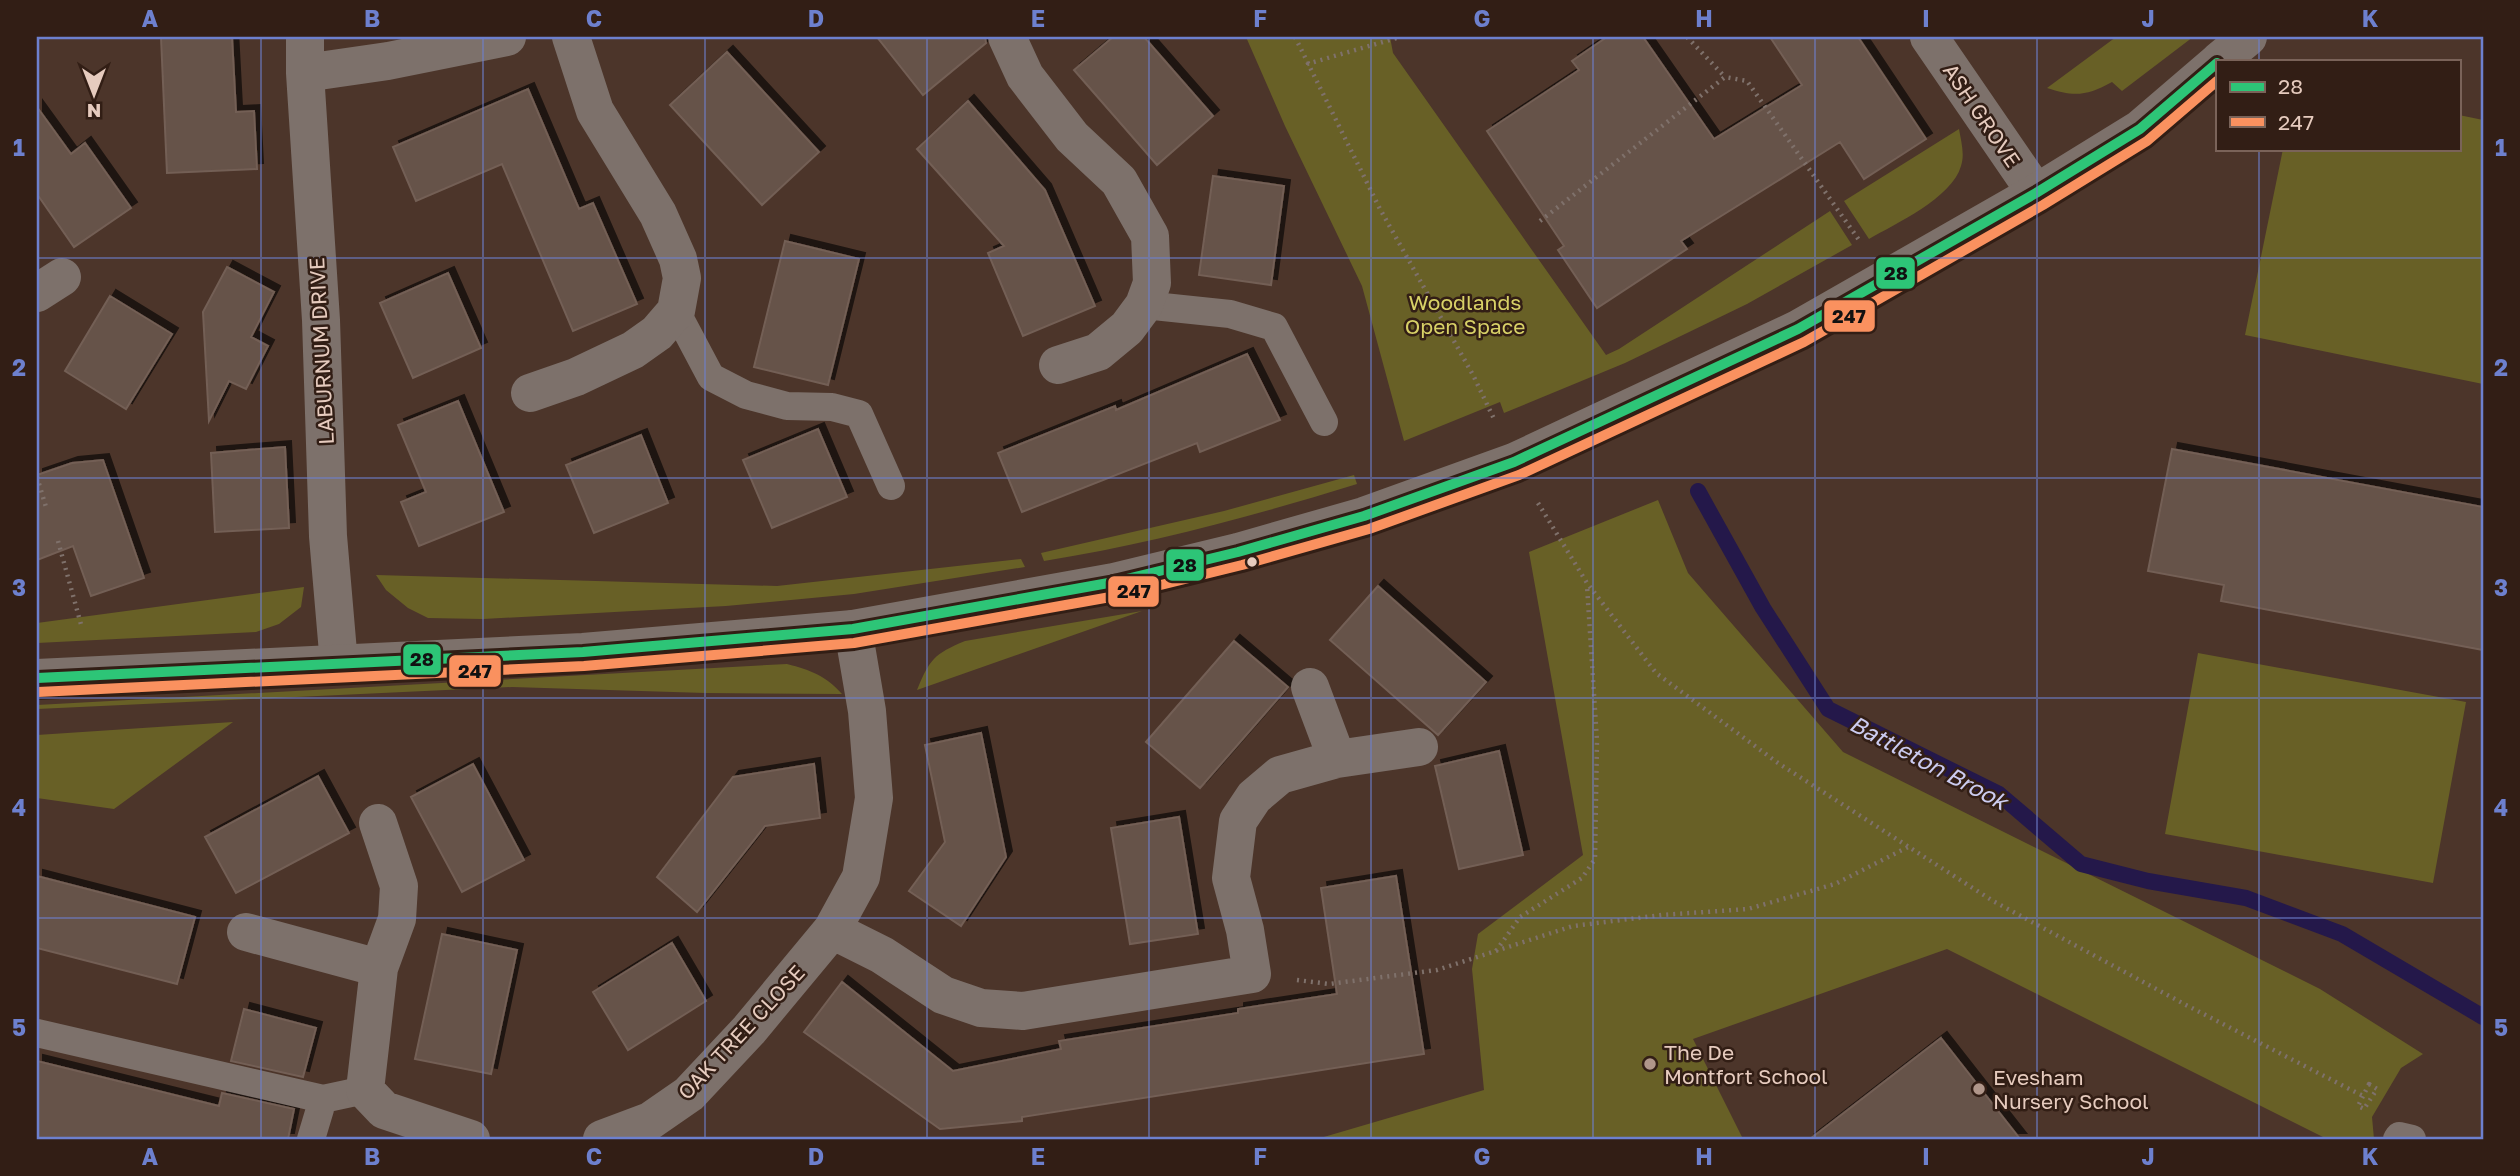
<svg xmlns="http://www.w3.org/2000/svg" width="2520" height="1176" viewBox="0 0 2520 1176" font-family="'Golos Text',sans-serif">
	<defs>
		<filter id="shadow"><feDropShadow dx="6" dy="-6" stdDeviation="0" flood-color="#0009"/></filter>
	</defs>
	<rect width="100%" height="100%" fill="#4c352a"/>
	<path fill="#686026" d="M 1246,37 L 1390,37 L 1393,53 L 1606,355 L 1619,349 L 1830,211 L 1852,245 L 1747,304 L 1625,363 L 1504,413 L 1500,402 L 1404,441 L 1362,286 L 1285,126 Z
		M 2116,37 L 2193,37 L 2122,91 L 2112,82 C 2087,96 2074,97 2047,88 Z
		M 2459,115 L 2483,120 L 2483,384 L 2245,335 L 2283,149 L 2459,149 Z
		M 1959,129 C 1961,141 1965,154 1961,166 C 1952,198 1895,224 1869,239 L 1844,201 Z
		M 1354,475 L 1357,484 C 1254,516 1150,544 1044,561 L 1041,553 L 1224,511 Z
		M 1658,500 L 1688,573 L 1843,752 L 2320,989 L 2423,1054 L 2401,1068 L 2372,1117 L 2374,1139 L 2327,1139 L 1947,949 L 1693,1039 L 1743,1139 L 1317,1139 L 1484,1090 L 1472,969 L 1478,934 L 1583,855 L 1529,552 Z
		M 1021,559 L 1025,567 L 854,594 L 726,606 L 483,619 L 428,618 L 408,608 L 386,590 L 376,575 L 777,586 Z
		M 304,587 L 301,607 L 279,624 L 256,632 L 37,643 L 37,623 Z
		M 1142,611 L 917,690 C 930,659 934,654 965,641 Z
		M 2198,653 L 2466,702 L 2433,883 L 2165,834 Z
		M 787,664 C 811,670 826,676 842,694 L 705,693 L 512,687 L 37,709 L 37,705 Z
		M 233,722 L 114,809 L 37,798 L 37,735 Z"/>
	<g fill="none" stroke-linecap="round" stroke-linejoin="round">
		<path stroke="#24184a" stroke-width="16" d="M 1698,491 L 1763,608 L 1828,709 L 1999,794 L 2081,864 L 2148,881 L 2246,898 L 2342,934 L 2483,1017"/>
	</g>
	<path fill="#665249" stroke="#735f55" stroke-width="2" filter="url(#shadow)" d="M 161,37 L 232,37 L 236,112 L 254,111 L 257,169 L 167,173 Z
		M 877,37 L 985,37 L 986,43 L 923,95 Z
		M 1113,37 L 1144,37 L 1213,116 L 1157,165 L 1074,70 Z
		M 1607,37 L 1643,37 L 1714,139 L 1802,85 L 1770,37 L 1858,37 L 1926,139 L 1864,179 L 1840,142 L 1681,241 L 1687,249 L 1597,308 L 1558,250 L 1564,246 L 1487,131 L 1579,70 L 1572,61 Z
		M 727,52 L 819,152 L 762,205 L 670,105 Z
		M 528,89 L 579,209 L 593,203 L 637,304 L 573,331 L 502,164 L 416,201 L 393,147 Z
		M 968,101 L 1045,190 L 1095,306 L 1023,336 L 988,253 L 1004,246 L 917,149 Z
		M 37,107 L 71,154 L 85,143 L 131,208 L 74,247 L 37,194 Z
		M 1213,176 L 1284,186 L 1271,285 L 1199,275 Z
		M 785,241 L 859,259 L 828,385 L 754,367 Z
		M 227,267 L 274,292 L 251,337 L 268,346 L 246,389 L 229,381 L 209,421 L 203,312 Z
		M 448,273 L 481,348 L 413,378 L 380,303 Z
		M 110,296 L 172,334 L 126,409 L 65,371 Z
		M 1247,354 L 1280,420 L 1200,452 L 1197,443 L 1022,512 L 998,453 L 1115,406 L 1116,410 Z
		M 458,401 L 504,512 L 419,546 L 401,502 L 426,492 L 398,425 Z
		M 818,429 L 847,497 L 772,528 L 743,460 Z
		M 641,435 L 668,503 L 594,533 L 566,465 Z
		M 285,447 L 289,528 L 215,532 L 211,453 Z
		M 2172,449 L 2483,507 L 2483,650 L 2221,601 L 2224,585 L 2148,571 Z
		M 103,460 L 144,578 L 91,596 L 73,546 L 37,560 L 37,475 L 72,463 Z
		M 1378,586 L 1486,682 L 1438,735 L 1330,640 Z
		M 1234,641 L 1288,687 L 1200,788 L 1146,742 Z
		M 981,733 L 1006,857 L 961,926 L 909,891 L 945,842 L 925,745 Z
		M 1499,751 L 1523,855 L 1459,869 L 1435,766 Z
		M 473,764 L 524,860 L 462,892 L 411,797 Z
		M 814,764 L 820,818 L 765,826 L 697,912 L 657,877 L 733,777 Z
		M 318,776 L 349,833 L 236,893 L 205,837 Z
		M 1179,817 L 1198,934 L 1130,944 L 1111,828 Z
		M 37,876 L 195,917 L 177,984 L 37,948 Z
		M 1396,876 L 1424,1054 L 1022,1117 L 1022,1121 L 940,1129 L 804,1032 L 842,982 L 953,1071 L 1061,1049 L 1059,1041 L 1238,1013 L 1238,1009 L 1337,994 L 1321,888 Z
		M 442,934 L 517,950 L 491,1074 L 415,1059 Z
		M 672,943 L 706,1001 L 628,1050 L 593,992 Z
		M 244,1009 L 316,1028 L 303,1077 L 231,1061 Z
		M 1941,1038 L 2020,1139 L 1810,1139 Z
		M 37,1061 L 219,1106 L 222,1093 L 294,1109 L 288,1139 L 37,1139 Z"/>
	<g fill="none" stroke-linecap="round" stroke-linejoin="round">
		<path stroke="#7f716b" stroke-width="4.5" stroke-dasharray="2 5" stroke-linecap="butt" d="M 1295,37 L 1380,209 L 1473,375 L 1495,421
			M 1687,37 L 1725,77
			M 1307,64 L 1400,37
			M 1540,221 L 1725,77 L 1747,81 L 1859,240
			M 37,477 L 46,507
			M 1538,503 L 1587,583 L 1656,673 L 1778,763 L 1993,901 L 2186,1005 L 2363,1096
			M 58,541 L 82,628
			M 1496,951 L 1520,917 L 1582,878 L 1595,859 L 1597,741 L 1587,586
			M 1297,980 L 1329,984 L 1437,970 L 1573,926 L 1662,915 L 1748,909 L 1835,884 L 1908,847
			M 2369,1084 L 2377,1089 L 2364,1109 L 2358,1106 Z"/>
		<path stroke="#7d716b" stroke-width="28" d="M 1144,305 L 1230,314 L 1274,327 L 1324,422
			M 676,311 L 711,377 L 746,395 L 787,406 L 832,407 L 859,414 L 891,486
			M 37,1033 L 323,1099 L 365,1090
			M 311,1139 L 323,1099
			M 2397,1139 L 2399,1136 L 2412,1139"/>
		<path stroke="#7d716b" stroke-width="38" d="M 305,37 L 305,73 L 321,320 L 328,536 L 339,664
			M 1007,37 L 1025,76 L 1072,137 L 1119,181 L 1150,236 L 1152,283 L 1144,305 L 1127,328 L 1098,352 L 1058,365
			M 1929,37 L 2036,193
			M 305,73 L 388,61 L 507,37
			M 37,293 L 62,277
			M 530,393 L 576,377 L 633,350 L 657,333 L 676,311 L 682,278 L 678,259 L 658,214 L 595,111 L 571,37
			M 1310,687 L 1337,759
			M 378,823 L 399,886 L 397,919 L 379,968 L 365,1090 L 384,1110 L 471,1139
			M 832,930 L 882,955 L 943,995 L 981,1008 L 1023,1011 L 1252,974 L 1245,930 L 1231,878 L 1238,821 L 1254,797 L 1280,775 L 1337,759 L 1419,747
			M 246,932 L 379,968
			M 602,1139 L 650,1121 L 689,1094 L 749,1030 L 832,930 L 861,877 L 874,798 L 867,711 L 853,629"/>
		<path stroke="#7d716b" stroke-width="38" d="M 2219,61 L 2248,37
			M 37,678 L 583,652 L 853,629 L 1114,582 L 1238,552 L 1364,516 L 1514,462 L 1798,329 L 2036,193 L 2140,129 L 2217,63"/>
		<defs>
			<path id="bus-1" d="M 37,678 L 583,652 L 853,629 L 1114,582 L 1238,552 L 1364,516 L 1514,462 L 1798,329 L 2036,193 L 2140,129 L 2217,63"/>
			<path id="bus-2" d="M 38,692 L 584,666 L 854,643 L 1116,596 L 1242,565 L 1369,529 L 1519,475 L 1804,342 L 2043,205 L 2147,141 L 2217,81"/>
		</defs>
		<use href="#bus-1" stroke="#321e15" stroke-width="16"/>
		<use href="#bus-2" stroke="#321e15" stroke-width="16"/>
		<use href="#bus-1" stroke="#2dc577" stroke-width="10"/>
		<use href="#bus-2" stroke="#fa915f" stroke-width="10"/>
	</g>
	<path fill="none" stroke="#6d80ce" stroke-width="2" stroke-opacity="0.55" d="M 261,37 L 261,1139M 483,37 L 483,1139M 705,37 L 705,1139M 927,37 L 927,1139M 1149,37 L 1149,1139M 1371,37 L 1371,1139M 1593,37 L 1593,1139M 1815,37 L 1815,1139M 2037,37 L 2037,1139M 2259,37 L 2259,61M 2259,149 L 2259,1139M 37,258 L 2483,258M 37,478 L 2483,478M 37,698 L 2483,698M 37,918 L 2483,918"/>
	<circle fill="#e6cbbe" stroke="#321e15" stroke-width="2.5" cx="1252" cy="562" r="6"/>
	<g fill="#b0968a" stroke="#321e15" stroke-width="2.5">
		<circle cx="1650" cy="1064" r="7"/>
		<circle cx="1979" cy="1089" r="7"/>
	</g>
	<g text-anchor="middle" dominant-baseline="central" stroke-width="5" stroke-linejoin="round" paint-order="stroke">
		<g font-size="21" fill="#e6cbbe" stroke="#321e15">
			<text transform="translate(1982 115) rotate(56)">ASH GROVE</text>
			<text transform="translate(321 351) rotate(-93)">LABURNUM DRIVE</text>
			<text transform="translate(741 1032) rotate(-47)">OAK TREE CLOSE</text>
		</g>
		<g font-size="21" fill="#d8d167" stroke="#321e15">
			<text x="1465" y="302">Woodlands<tspan x="1465" dy="24">Open Space</tspan></text>
		</g>
		<g font-size="21" fill="#e6cbbe" stroke="#321e15" text-anchor="start">
			<text x="1664" y="1052">The De<tspan x="1664" dy="24">Montfort School</tspan></text>
			<text x="1993" y="1077">Evesham<tspan x="1993" dy="24">Nursery School</tspan></text>
		</g>
		<g font-size="23" font-style="italic" fill="#cbcbf0" stroke="#321e15">
			<text transform="translate(1929 762) rotate(28)">Battleton Brook</text>
		</g>
	</g>
	<g stroke="#321e15" stroke-width="2.5">
		<rect x="1875" y="256" width="41" height="34" rx="7" fill="#2dc577"/>
		<rect x="1823" y="299" width="53" height="34" rx="7" fill="#fa915f"/>
		<rect x="1165" y="548" width="40" height="34" rx="7" fill="#2dc577"/>
		<rect x="1107" y="575" width="53" height="33" rx="7" fill="#fa915f"/>
		<rect x="402" y="643" width="40" height="33" rx="7" fill="#2dc577"/>
		<rect x="448" y="654" width="54" height="34" rx="7" fill="#fa915f"/>
	</g>
	<g font-size="19" text-anchor="middle" font-weight="bold" fill="#111">
		<text x="1896" y="280">28</text>
		<text x="1849" y="323">247</text>
		<text x="1185" y="572">28</text>
		<text x="1134" y="598">247</text>
		<text x="422" y="666">28</text>
		<text x="475" y="678">247</text>
	</g>
	<rect width="2520" height="1176" fill="none" stroke="#321e15" stroke-width="77"/>
	<rect x="2216" y="60" width="245" height="91" fill="#321e15" stroke="#7a6359" stroke-width="2"/>
	<rect x="2230" y="82" width="35" height="10" fill="#2dc577" stroke="#7a6359" stroke-width="2"/>
	<text x="2278" y="94" font-size="21" fill="#e6cbbe">28</text>
	<rect x="2230" y="117" width="35" height="10" fill="#fa915f" stroke="#7a6359" stroke-width="2"/>
	<text x="2278" y="130" font-size="21" fill="#e6cbbe">247</text>
	<g transform="translate(94 94) rotate(180)" stroke="#321e15" stroke-width="5" paint-order="stroke">
	<path d="M0-5L12 26L0 18L-12 26Z" fill="#e6cbbe"/>
	<text y="-10" font-size="19" font-weight="bold" text-anchor="middle" fill="#e6cbbe">N</text>
	</g>
	<rect x="38" y="38" width="2444" height="1100" fill="none" stroke="#6d80ce" stroke-width="2.5"/>
	<g font-size="23" text-anchor="middle" font-weight="bold" fill="#6d80ce">
		<text x="150" y="27">A</text>
		<text x="372" y="27">B</text>
		<text x="594" y="27">C</text>
		<text x="816" y="27">D</text>
		<text x="1038" y="27">E</text>
		<text x="1260" y="27">F</text>
		<text x="1482" y="27">G</text>
		<text x="1704" y="27">H</text>
		<text x="1926" y="27">I</text>
		<text x="2148" y="27">J</text>
		<text x="2370" y="27">K</text>
		<text x="19" y="156">1</text>
		<text x="2501" y="156">1</text>
		<text x="19" y="376">2</text>
		<text x="2501" y="376">2</text>
		<text x="19" y="596">3</text>
		<text x="2501" y="596">3</text>
		<text x="19" y="816">4</text>
		<text x="2501" y="816">4</text>
		<text x="19" y="1036">5</text>
		<text x="2501" y="1036">5</text>
		<text x="150" y="1165">A</text>
		<text x="372" y="1165">B</text>
		<text x="594" y="1165">C</text>
		<text x="816" y="1165">D</text>
		<text x="1038" y="1165">E</text>
		<text x="1260" y="1165">F</text>
		<text x="1482" y="1165">G</text>
		<text x="1704" y="1165">H</text>
		<text x="1926" y="1165">I</text>
		<text x="2148" y="1165">J</text>
		<text x="2370" y="1165">K</text>
	</g>
</svg>
